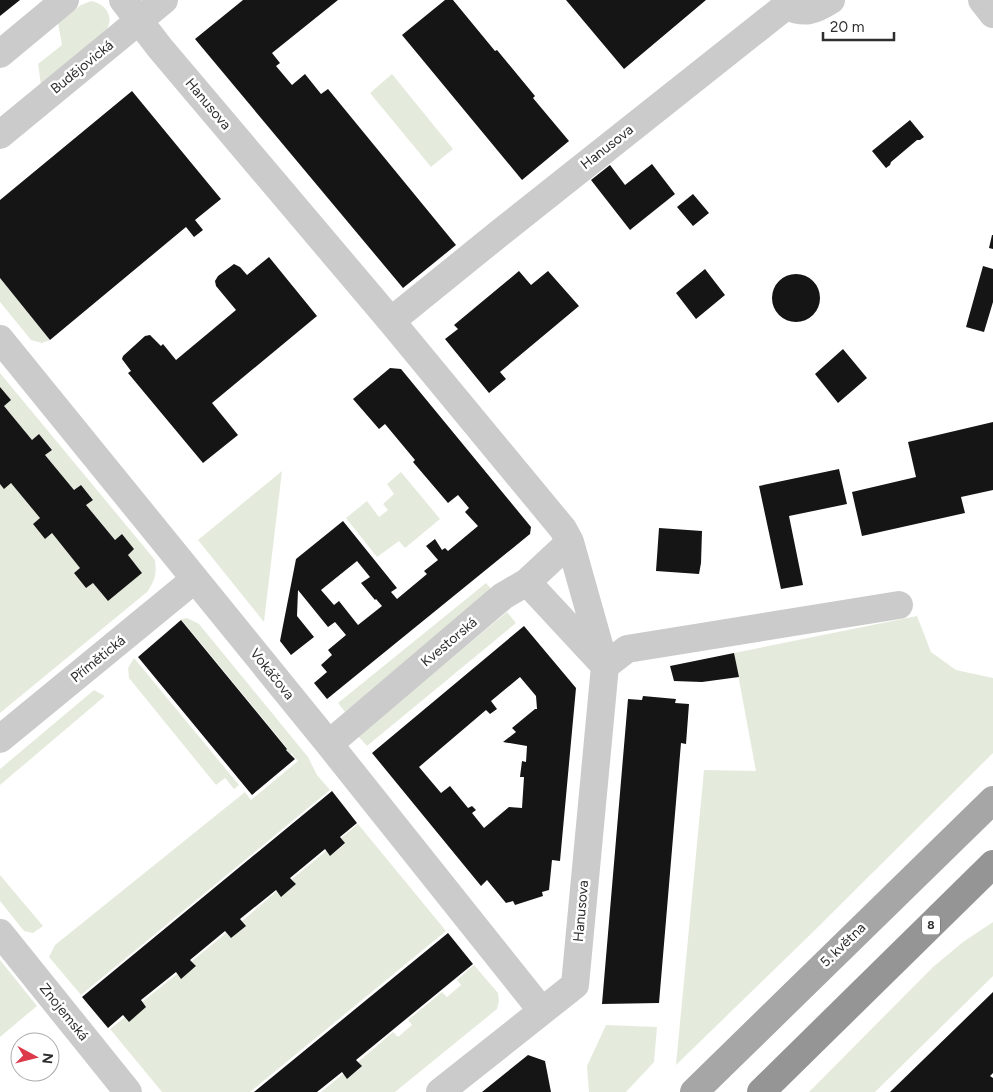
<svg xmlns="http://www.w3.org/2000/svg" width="993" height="1092" viewBox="0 0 993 1092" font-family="Figtree,sans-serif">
	<rect width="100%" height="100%" fill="#fff"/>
	<path fill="#e5ebdc" d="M 91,1 C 106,4 114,16 107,29 L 41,85 L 38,64 L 62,45 L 58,23 L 81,5 Z
		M 392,74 L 453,149 L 431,167 L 370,93 Z
		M 0,278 L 50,340 L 42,343 L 31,340 L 0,302 Z
		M 0,373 L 155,560 C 157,573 155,581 147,592 L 0,713 L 0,484 L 11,483 L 40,518 L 33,524 L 45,539 L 52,533 L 80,568 L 74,573 L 86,588 L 93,583 L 108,601 L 142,573 L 128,555 L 134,549 L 122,534 L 115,540 L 86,505 L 93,499 L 81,485 L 74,490 L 45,455 L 52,449 L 39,434 L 32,440 L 4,406 L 0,387 Z
		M 282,471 L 264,622 L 198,540 Z
		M 401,472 L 440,519 L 405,548 L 399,541 L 377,557 L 346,518 L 367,501 L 379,517 L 388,510 L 383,504 L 394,494 L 387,484 Z
		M 486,583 L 493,591 L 345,712 L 338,703 Z
		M 507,612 L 516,623 L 367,746 L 358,736 Z
		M 917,616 L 931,652 L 956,670 L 993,678 L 993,753 L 814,931 L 676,1065 L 704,770 L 756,771 L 734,653 Z
		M 187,618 L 199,624 L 308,757 L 317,775 L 330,790 L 81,995 L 49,957 L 55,945 L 245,792 L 251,800 L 298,761 L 291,753 L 290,754 L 286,750 L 287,748 L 181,619 Z
		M 134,658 L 239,785 L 234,789 L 225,778 L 216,785 L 129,678 L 128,668 Z
		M 94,690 L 105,696 L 0,785 L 0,769 Z
		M 358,824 L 446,931 L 250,1092 L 162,1092 L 110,1029 L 125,1017 L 129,1022 L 146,1007 L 142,1002 L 177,974 L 181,978 L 196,967 L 192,961 L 226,933 L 231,938 L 245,926 L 242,921 L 277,891 L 282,896 L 296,884 L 292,879 L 326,851 L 330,856 L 345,844 L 341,838 Z
		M 0,875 L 43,926 L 33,933 L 24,931 L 0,901 Z
		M 993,922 L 993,976 L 875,1092 L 809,1092 L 933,967 L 963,942 Z
		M 0,960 L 37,1006 L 0,1037 Z
		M 474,965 L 498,993 L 499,1001 L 497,1009 L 395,1092 L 321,1092 L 343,1074 L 347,1079 L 361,1067 L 358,1062 L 393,1032 L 398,1037 L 412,1025 L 408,1020 L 442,992 L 447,997 L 461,985 L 457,980 Z
		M 606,1025 L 657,1027 L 654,1062 L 626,1092 L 589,1092 L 587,1066 Z"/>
	<path fill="#151515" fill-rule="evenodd" d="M 0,0 L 20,0 L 0,16 Z
		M 243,0 L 338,0 L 272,53 L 280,63 L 276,66 L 292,85 L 305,74 L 321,94 L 328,89 L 456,245 L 403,288 L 195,39 Z
		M 445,0 L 453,0 L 495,51 L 497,50 L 535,96 L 533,98 L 569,141 L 522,180 L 402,35 Z
		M 566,0 L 706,0 L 624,69 Z
		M 132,91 L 221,199 L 195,220 L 203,230 L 194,237 L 186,227 L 50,340 L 0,278 L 0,200 Z
		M 910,120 L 924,137 L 920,140 L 917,140 L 891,162 L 890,165 L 886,168 L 872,151 Z
		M 652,164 L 675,194 L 630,230 L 591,180 L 610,165 L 625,185 Z
		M 693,194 L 709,213 L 693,226 L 677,207 Z
		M 992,235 L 993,235 L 993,249 L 989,248 Z
		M 269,257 L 317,316 L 212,403 L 238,435 L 203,463 L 128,373 L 131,371 L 122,359 L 123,356 L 145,336 L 150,335 L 161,346 L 163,344 L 176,360 L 236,310 L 216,286 L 215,281 L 218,276 L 234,264 L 240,267 L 247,275 Z
		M 983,266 L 993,269 L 993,302 L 984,332 L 966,327 Z
		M 705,269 L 725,295 L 696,319 L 676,293 Z
		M 519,271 L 531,285 L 548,271 L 579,306 L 500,372 L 506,379 L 489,393 L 445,339 L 458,329 L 454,325 Z
		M772 298a24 24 0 1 1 48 0a24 24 0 1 1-48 0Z
		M 843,349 L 867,378 L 838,403 L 815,374 Z
		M 390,368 L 401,369 L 531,527 L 530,534 L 327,699 L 314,683 L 327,672 L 321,665 L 332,655 L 328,650 L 346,635 L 335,622 L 328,627 L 298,590 L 297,616 L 314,637 L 291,655 L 280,641 L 296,559 L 343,521 L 397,588 L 391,592 L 397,599 L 427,574 L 424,571 L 438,560 L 426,546 L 435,539 L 442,550 L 445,548 L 448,551 L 478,526 L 465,512 L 469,508 L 458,495 L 448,503 L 413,462 L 415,460 L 385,424 L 379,429 L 353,399 ZM 357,561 L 370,577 L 361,583 L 375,600 L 376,599 L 382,606 L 358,625 L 339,601 L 334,605 L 321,590 Z
		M 0,387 L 11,400 L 4,406 L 32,440 L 39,434 L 52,450 L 45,455 L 74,490 L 81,485 L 93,500 L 86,505 L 115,540 L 122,534 L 134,549 L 128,555 L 142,573 L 108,601 L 93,583 L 86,588 L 74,573 L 80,568 L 52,533 L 45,539 L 33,524 L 40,518 L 11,483 L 4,489 L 0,484 Z
		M 993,422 L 993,490 L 961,497 L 965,513 L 862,536 L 852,492 L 916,477 L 908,442 Z
		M 839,469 L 847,504 L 789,516 L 803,585 L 781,589 L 759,486 Z
		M 659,528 L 702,531 L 701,563 L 699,574 L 656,571 Z
		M 181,620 L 287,749 L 286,750 L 295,759 L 252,795 L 138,657 Z
		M 524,626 L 576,688 L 560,861 L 552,860 L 549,890 L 542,892 L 543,896 L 515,905 L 513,901 L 506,903 L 487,880 L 481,886 L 372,753 ZM 520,677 L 536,696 L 537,709 L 535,709 L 512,728 L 516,732 L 503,742 L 527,746 L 526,762 L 522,761 L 520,777 L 524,777 L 522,808 L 509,807 L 484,828 L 472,813 L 476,810 L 472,806 L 468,808 L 450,786 L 441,793 L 419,767 L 486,710 L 490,714 L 497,709 L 491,701 Z
		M 734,653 L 739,677 L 702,682 L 674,681 L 670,666 Z
		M 643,696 L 676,699 L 675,703 L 689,704 L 686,744 L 681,743 L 659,1003 L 602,1004 L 628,699 L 642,700 Z
		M 332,791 L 357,823 L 340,837 L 345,843 L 330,856 L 325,849 L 290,878 L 296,884 L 281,897 L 276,890 L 240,919 L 246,926 L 231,938 L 225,931 L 190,960 L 196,966 L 181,979 L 176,972 L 141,1000 L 146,1007 L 129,1022 L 123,1015 L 108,1028 L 82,997 Z
		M 448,933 L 473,964 L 356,1060 L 362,1066 L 347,1079 L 342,1072 L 317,1092 L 254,1092 Z
		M 993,992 L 993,1073 L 990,1076 L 993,1078 L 993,1092 L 890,1092 Z
		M 528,1055 L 545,1061 L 551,1092 L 482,1092 Z"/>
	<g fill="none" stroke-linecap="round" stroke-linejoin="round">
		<path stroke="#cbcbcb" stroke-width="28" d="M 123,0 L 160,48 L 391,321 L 563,529 L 570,542 L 605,666 L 575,985 L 440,1092
			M 982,0 L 993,14
			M 0,54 L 65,0
			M 0,135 L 164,0
			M 391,321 L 501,232 L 786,6 C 805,14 814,11 831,0
			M 0,339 L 329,744 L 542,1011
			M 527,582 L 605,666 L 627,649 L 899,605
			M 0,739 L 195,579
			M 329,744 L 503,596 L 527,582 L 570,542
			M 0,933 L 128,1092"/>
		<path stroke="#a6a6a6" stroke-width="28" d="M 694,1092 L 993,800"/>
		<path stroke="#959595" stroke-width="28" d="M 761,1092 L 993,864"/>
	</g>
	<g text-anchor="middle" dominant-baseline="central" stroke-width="5" stroke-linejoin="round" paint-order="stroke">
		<rect fill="#fff" stroke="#6d6d6d" stroke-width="1" x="922" y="915.5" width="18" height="19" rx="4"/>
		<g font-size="12" font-weight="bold" fill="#2e2e2e">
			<text x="931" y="925">8</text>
		</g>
		<g font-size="14" fill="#2e2e2e" stroke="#fff">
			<text transform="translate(82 67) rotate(-39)">Budějovická</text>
			<text transform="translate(208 104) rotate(50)">Hanusova</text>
			<text transform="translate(607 147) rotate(-38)">Hanusova</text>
			<text transform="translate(449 642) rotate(-40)">Kvestorská</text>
			<text transform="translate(98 659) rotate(-39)">Přímětická</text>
			<text transform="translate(272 674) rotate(51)">Vokáčova</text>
			<text transform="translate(581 911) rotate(-85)">Hanusova</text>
			<text transform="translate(843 945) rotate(-44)">5. května</text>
			<text transform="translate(64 1012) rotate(51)">Znojemská</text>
		</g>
	</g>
	<g transform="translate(35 1057) rotate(97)"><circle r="24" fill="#ffffff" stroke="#ababab"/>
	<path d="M0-4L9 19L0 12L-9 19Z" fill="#dc394b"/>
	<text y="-8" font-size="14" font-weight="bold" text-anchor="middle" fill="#2e2e2e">N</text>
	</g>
	<path d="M823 32v8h71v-8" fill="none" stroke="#2e2e2e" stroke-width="2.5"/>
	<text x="830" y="32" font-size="15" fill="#2e2e2e" stroke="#ffffff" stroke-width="4" paint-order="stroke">20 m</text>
</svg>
